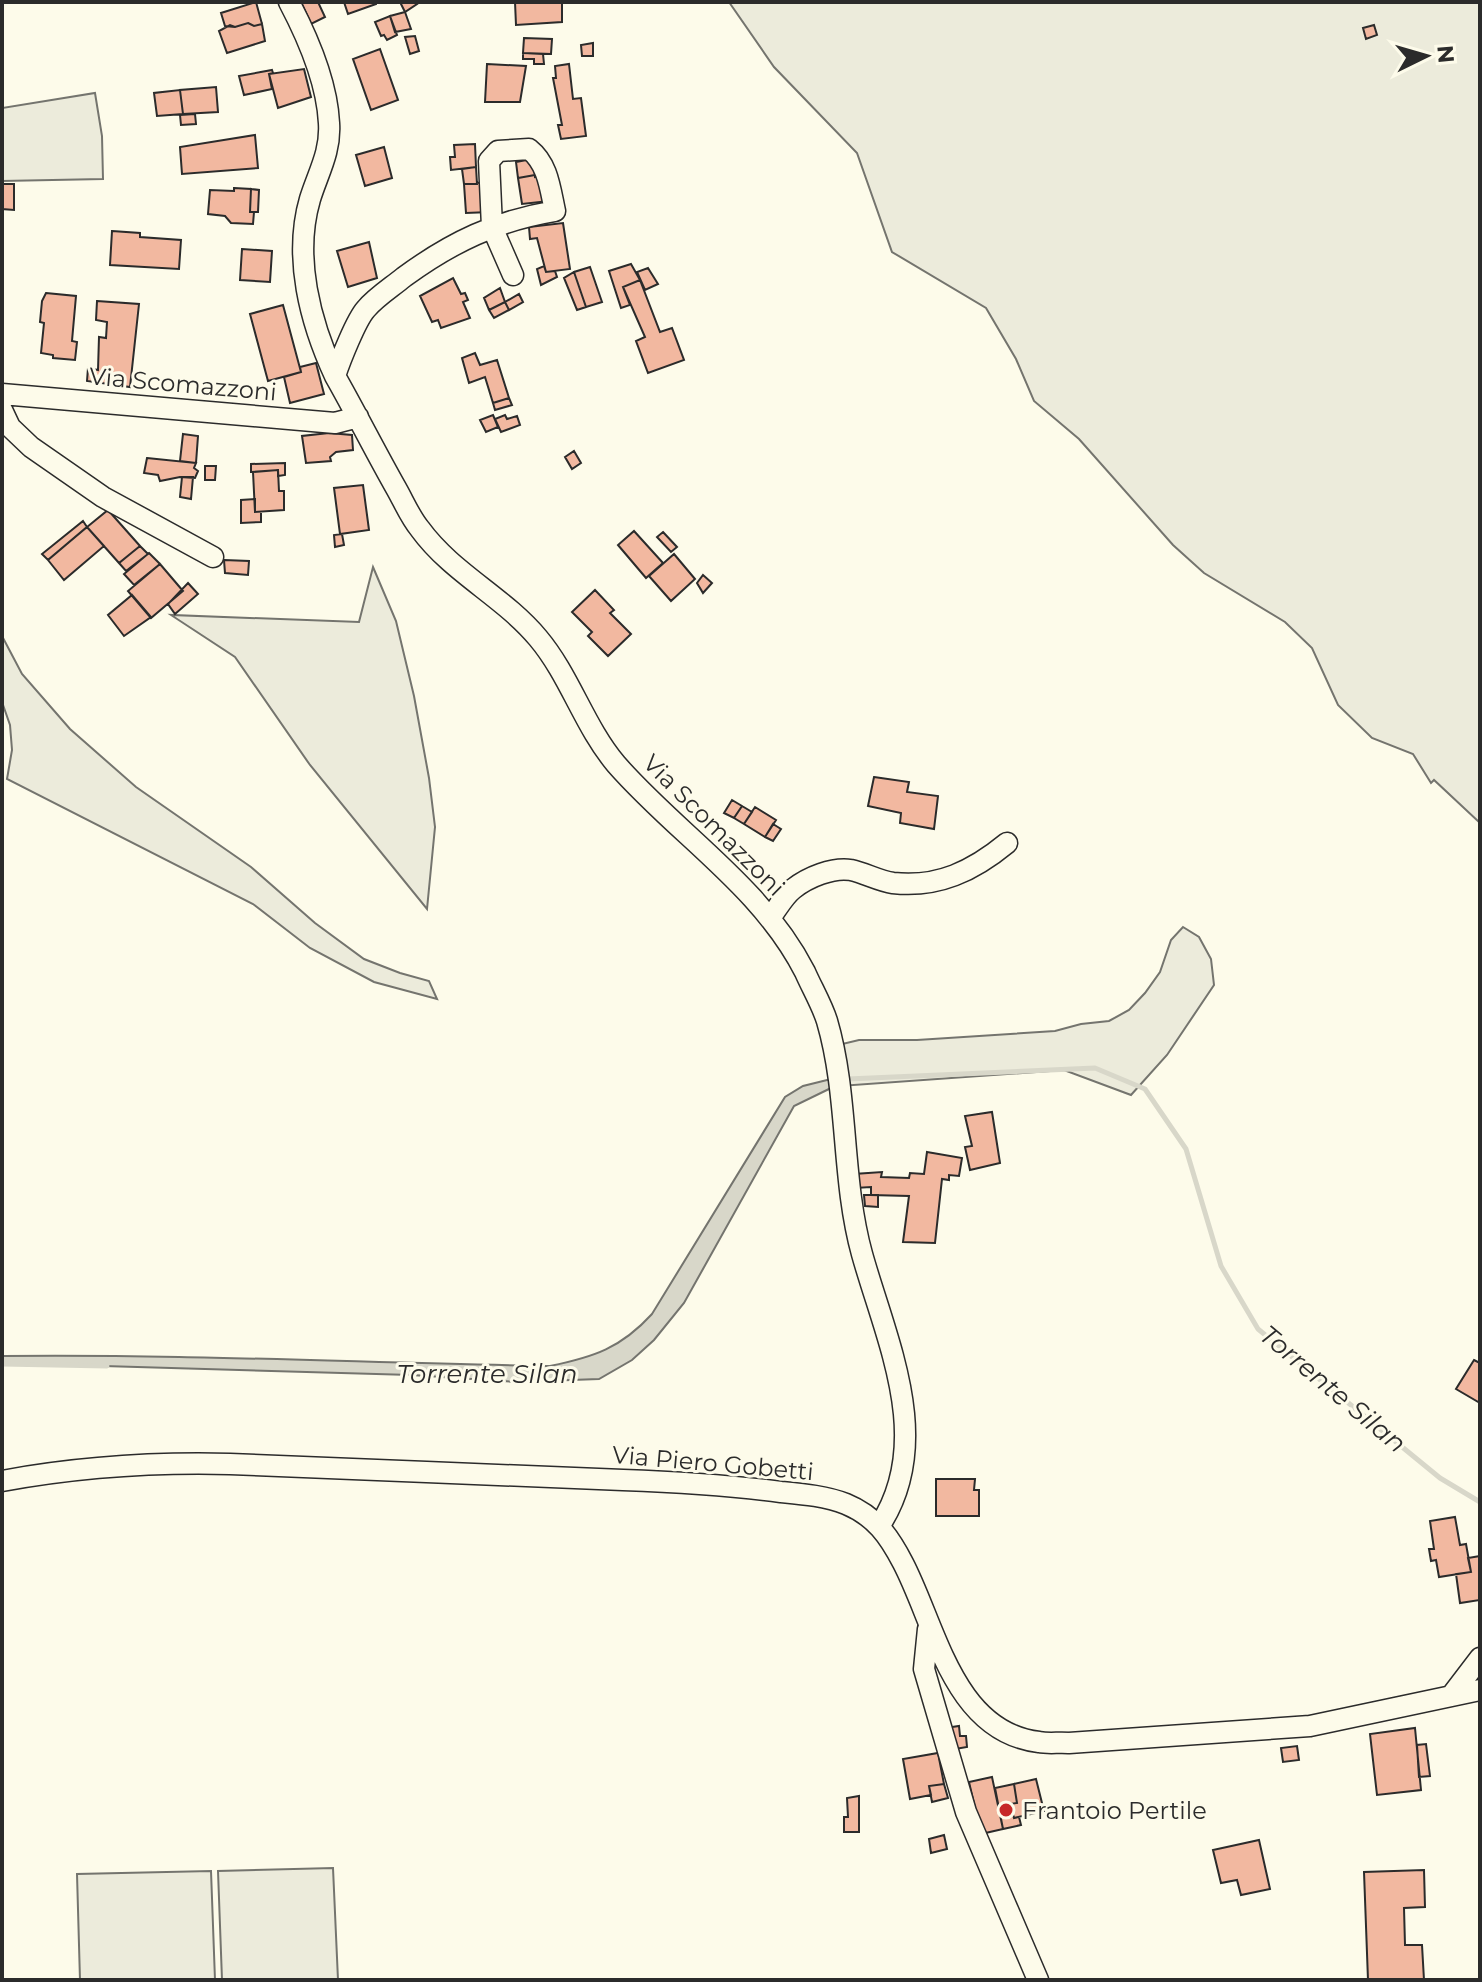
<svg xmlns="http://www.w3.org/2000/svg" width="1482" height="1982" viewBox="0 0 1482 1982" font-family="Montserrat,sans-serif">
	<rect width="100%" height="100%" fill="#fdfbea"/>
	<path fill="#ecebdb" stroke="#74746e" stroke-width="2" d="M 729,2 L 1480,2 L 1480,823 L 1434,780 L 1431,783 L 1413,754 L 1372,738 L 1338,705 L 1312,648 L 1285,622 L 1204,573 L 1173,545 L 1079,439 L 1034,401 L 1016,359 L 986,308 L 892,252 L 857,153 L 774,67 Z
		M 95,93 L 102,136 L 103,179 L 2,181 L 2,108 Z
		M 373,567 L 396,621 L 414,696 L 429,778 L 435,827 L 427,909 L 310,765 L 235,657 L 171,615 L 359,622 Z
		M 2,636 L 22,674 L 70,729 L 136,787 L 251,867 L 315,923 L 364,959 L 400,973 L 429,981 L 437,999 L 374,982 L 310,948 L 253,904 L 7,779 L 12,750 L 10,725 L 2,702 Z
		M 1183,927 L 1199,937 L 1211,959 L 1214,985 L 1167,1055 L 1131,1095 L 1064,1070 L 840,1086 L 838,1045 L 859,1040 L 917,1040 L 1055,1031 L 1081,1024 L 1109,1021 L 1129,1010 L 1145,993 L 1160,972 L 1171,940 Z
		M 333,1868 L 338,1980 L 222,1980 L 218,1871 Z
		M 211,1871 L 215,1980 L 80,1980 L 77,1874 Z"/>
	<path fill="#d8d7c9" stroke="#74746e" stroke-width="2" d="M 831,1079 L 831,1088 L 794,1106 L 684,1303 L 654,1340 L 632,1360 L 599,1379 L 516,1382 L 411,1375 L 2,1363 L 2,1356 C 185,1354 367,1363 550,1366 C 594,1357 621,1348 652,1314 L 785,1097 L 803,1086 Z"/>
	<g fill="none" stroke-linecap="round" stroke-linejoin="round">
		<path stroke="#d8d7c9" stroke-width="5" d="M 848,1079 L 1095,1068 L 1145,1089 L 1186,1149 L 1221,1266 L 1258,1329 L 1440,1478 L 1480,1502
			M 2,1364 L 107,1366"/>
	</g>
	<path fill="#f2b8a0" stroke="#2b2b2b" stroke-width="2" d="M 256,2 L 262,24 L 254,26 L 248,23 L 235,27 L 225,26 L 221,13 Z
		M 301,2 L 318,2 L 325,17 L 311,24 Z
		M 344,2 L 376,2 L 376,4 L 348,14 Z
		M 400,2 L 415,2 L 417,4 L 405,12 Z
		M 515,2 L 562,2 L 562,22 L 516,25 Z
		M 405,12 L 411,29 L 395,32 L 390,16 Z
		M 390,16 L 397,35 L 387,40 L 384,35 L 381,36 L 375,22 Z
		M 248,23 L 254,26 L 262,24 L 265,41 L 227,53 L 219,31 L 230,25 L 235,27 Z
		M 1374,25 L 1377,35 L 1366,39 L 1363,28 Z
		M 415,36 L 419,51 L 410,54 L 405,37 Z
		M 524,38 L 552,39 L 551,54 L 523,53 Z
		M 593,43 L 593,56 L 582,56 L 581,45 Z
		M 380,49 L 398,100 L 371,110 L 353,59 Z
		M 523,53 L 543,54 L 544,64 L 534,64 L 534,59 L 523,59 Z
		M 487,64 L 526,66 L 520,102 L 485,102 Z
		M 569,64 L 573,99 L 581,98 L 586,136 L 561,139 L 558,125 L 562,125 L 553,78 L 556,78 L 555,66 Z
		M 304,69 L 311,97 L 278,108 L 269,74 Z
		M 272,70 L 273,73 L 269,74 L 272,89 L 244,95 L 239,76 Z
		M 216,87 L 218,112 L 183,114 L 180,90 Z
		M 180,90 L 183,114 L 157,116 L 154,93 Z
		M 195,114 L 196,124 L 181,125 L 180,115 Z
		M 255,135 L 258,168 L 182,174 L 180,147 Z
		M 475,144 L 476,167 L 451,170 L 450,157 L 455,157 L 454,145 Z
		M 384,147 L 392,178 L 365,186 L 356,155 Z
		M 532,159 L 535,175 L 518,178 L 516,162 Z
		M 476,167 L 477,184 L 464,184 L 462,169 Z
		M 535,175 L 535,177 L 546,175 L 549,201 L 522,204 L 518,178 Z
		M 488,182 L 490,212 L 466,213 L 464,184 Z
		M 2,184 L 14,184 L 14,210 L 2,209 Z
		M 234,188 L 251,189 L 250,212 L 254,212 L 253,224 L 231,223 L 225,216 L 208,214 L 210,190 L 234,191 Z
		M 251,189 L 259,190 L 258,212 L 250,212 Z
		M 563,223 L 570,269 L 546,272 L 537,238 L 530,239 L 529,227 Z
		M 112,231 L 140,233 L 140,237 L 181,240 L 179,269 L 110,265 Z
		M 369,242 L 377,278 L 348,287 L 337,251 Z
		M 242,249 L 272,251 L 270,282 L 240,280 Z
		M 631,264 L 640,280 L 623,287 L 630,305 L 621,308 L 609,271 Z
		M 544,266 L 546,272 L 555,271 L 557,277 L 541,285 L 537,269 Z
		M 590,267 L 602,302 L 586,307 L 574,272 Z
		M 648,268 L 658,284 L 645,290 L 637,272 Z
		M 574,272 L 586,307 L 577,310 L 564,278 Z
		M 453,278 L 461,294 L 465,293 L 468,300 L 463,302 L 470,318 L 441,328 L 438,320 L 432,322 L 420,296 Z
		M 640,280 L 660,332 L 672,328 L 684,360 L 648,373 L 636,341 L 645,337 L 623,287 Z
		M 500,288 L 505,302 L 489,310 L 484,298 Z
		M 46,293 L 76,296 L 72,341 L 77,342 L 75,360 L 53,358 L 53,355 L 41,353 L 44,323 L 40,322 L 42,301 Z
		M 519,294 L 523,302 L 509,310 L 505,302 Z
		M 97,301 L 139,304 L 130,387 L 87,381 L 88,368 L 98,370 L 99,337 L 106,338 L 107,322 L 96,320 Z
		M 505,302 L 509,310 L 494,318 L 489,310 Z
		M 283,305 L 301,372 L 268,381 L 250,314 Z
		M 475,353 L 480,365 L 497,360 L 509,398 L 493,403 L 485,377 L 469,383 L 462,358 Z
		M 316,363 L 324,394 L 290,403 L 284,377 L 301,372 L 300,367 Z
		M 509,398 L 512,405 L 495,410 L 493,403 Z
		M 493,415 L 498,427 L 486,432 L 480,420 Z
		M 505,415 L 507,419 L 517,416 L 520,425 L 501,432 L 495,419 Z
		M 329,433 L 352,435 L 353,450 L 336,452 L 330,457 L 331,461 L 306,463 L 302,436 Z
		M 183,434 L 198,436 L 196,463 L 180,461 Z
		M 574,451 L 581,463 L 572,469 L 565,457 Z
		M 147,458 L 196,463 L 194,468 L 198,471 L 195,478 L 180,477 L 160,481 L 158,475 L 144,473 Z
		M 285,463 L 285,475 L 278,476 L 278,470 L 251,472 L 251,464 Z
		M 205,466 L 216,466 L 215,480 L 205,480 Z
		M 278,470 L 279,491 L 284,491 L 284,510 L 255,512 L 253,472 Z
		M 182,477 L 193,477 L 191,499 L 180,497 Z
		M 363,485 L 369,530 L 340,534 L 334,488 Z
		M 255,499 L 255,512 L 261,512 L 261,522 L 241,523 L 241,500 Z
		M 108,510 L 140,546 L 119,563 L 87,527 Z
		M 83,521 L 87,527 L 48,560 L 42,554 Z
		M 87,527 L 104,546 L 64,580 L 48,560 Z
		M 634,531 L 663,563 L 646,578 L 618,545 Z
		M 663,532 L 677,547 L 671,552 L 657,537 Z
		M 342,534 L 344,545 L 335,547 L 334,535 Z
		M 140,546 L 148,554 L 126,571 L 119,563 Z
		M 149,553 L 160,564 L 134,585 L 124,574 Z
		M 674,554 L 695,579 L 671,601 L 649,576 Z
		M 224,560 L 249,561 L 248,575 L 225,573 Z
		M 160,564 L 183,591 L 151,618 L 128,591 Z
		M 703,575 L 712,583 L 703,593 L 697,583 Z
		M 188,583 L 198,594 L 175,614 L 168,604 Z
		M 595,590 L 614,610 L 610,613 L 631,634 L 608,656 L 588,636 L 592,632 L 572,612 Z
		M 132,595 L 151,617 L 124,636 L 108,615 Z
		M 874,777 L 909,782 L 907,792 L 938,796 L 934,829 L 900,823 L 901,813 L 868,806 Z
		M 732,800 L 742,806 L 734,818 L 724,813 Z
		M 742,806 L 752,812 L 744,824 L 734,818 Z
		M 755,807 L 776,820 L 765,837 L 744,824 Z
		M 773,824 L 781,829 L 773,841 L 765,837 Z
		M 992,1112 L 1000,1163 L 970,1170 L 965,1147 L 972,1146 L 965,1116 Z
		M 927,1152 L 962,1158 L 959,1176 L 949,1175 L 949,1180 L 942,1179 L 935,1243 L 903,1242 L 909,1196 L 871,1195 L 871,1187 L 855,1188 L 854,1174 L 882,1172 L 881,1177 L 909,1178 L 910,1173 L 924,1174 Z
		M 864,1195 L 878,1195 L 878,1207 L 865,1206 Z
		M 1474,1360 L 1480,1363 L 1480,1403 L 1456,1389 Z
		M 936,1479 L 975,1479 L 974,1490 L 979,1490 L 979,1516 L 936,1516 Z
		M 1455,1517 L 1460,1545 L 1466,1544 L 1471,1572 L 1439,1577 L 1436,1560 L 1431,1561 L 1429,1549 L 1434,1549 L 1430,1521 Z
		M 1480,1556 L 1480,1600 L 1460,1603 L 1456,1574 L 1471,1572 L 1468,1558 Z
		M 959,1726 L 960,1736 L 966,1736 L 967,1747 L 949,1750 L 945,1728 Z
		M 1415,1728 L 1421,1790 L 1377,1795 L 1370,1734 Z
		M 1426,1744 L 1430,1776 L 1419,1777 L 1417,1745 Z
		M 1297,1746 L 1299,1760 L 1283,1762 L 1281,1748 Z
		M 938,1753 L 944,1784 L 929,1786 L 931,1795 L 910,1799 L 903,1759 Z
		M 992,1777 L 1003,1829 L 981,1834 L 969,1782 Z
		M 1036,1779 L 1044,1811 L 1014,1818 L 1010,1804 L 1017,1803 L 1014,1784 Z
		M 944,1784 L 948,1798 L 932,1802 L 929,1786 Z
		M 1014,1784 L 1017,1803 L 1010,1804 L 1014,1818 L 1019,1817 L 1021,1825 L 1003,1829 L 995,1788 Z
		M 859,1796 L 859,1832 L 844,1832 L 844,1817 L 848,1817 L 847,1798 Z
		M 944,1835 L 947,1849 L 931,1853 L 929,1839 Z
		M 1259,1840 L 1270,1889 L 1241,1895 L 1237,1880 L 1221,1883 L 1213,1850 Z
		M 1424,1870 L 1425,1907 L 1404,1908 L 1405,1945 L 1422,1945 L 1424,1980 L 1368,1980 L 1364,1872 Z"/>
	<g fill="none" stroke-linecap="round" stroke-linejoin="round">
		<defs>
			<path id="minor" d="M 289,2 C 308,38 327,81 329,123 C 331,152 318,173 310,199 C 293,257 310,322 335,376 C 356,413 375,451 396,488 C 404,502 410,517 420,529 C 452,573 504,597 538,638 C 570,676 584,726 616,764 C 678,835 761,886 805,972 C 812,988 822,1005 827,1021 C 849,1096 841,1178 862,1254 C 886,1340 935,1440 880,1525
				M 335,376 C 340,361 356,320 366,309 C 376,297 392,287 404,277 C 452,242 496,221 555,211 C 550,188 548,164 529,149 L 498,151 L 489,161 L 492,227 L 513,275
				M 2,394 L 335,423 L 358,417
				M 2,410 L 10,427 L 31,447 L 103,497 L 213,557
				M 770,918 C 777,909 784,896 793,889 C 808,877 833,867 851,870 C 865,873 879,881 893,883 C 938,888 973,871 1007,843
				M 2,1481 C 78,1467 153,1462 230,1464 C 361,1469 492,1475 623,1480 C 676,1482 728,1485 781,1492 C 802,1494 826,1496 846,1504 C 875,1516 889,1536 903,1563 C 936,1626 953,1732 1039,1742 C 1049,1744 1059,1742 1069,1743 L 1310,1726 L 1480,1690
				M 928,1629 L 924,1669 L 966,1812 L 1038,1980
				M 1451,1696 L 1480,1658"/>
		</defs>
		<use href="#minor" stroke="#2b2b2b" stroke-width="23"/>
		<use href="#minor" stroke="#fdfbea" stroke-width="20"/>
	</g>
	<circle fill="#c62828" stroke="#fdfbea" stroke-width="3" cx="1006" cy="1810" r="8"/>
	<g text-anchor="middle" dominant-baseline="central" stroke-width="6" stroke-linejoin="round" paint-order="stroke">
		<g font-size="24" fill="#2b2b2b" stroke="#fdfbea">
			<text transform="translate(183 384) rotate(5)">Via Scomazzoni</text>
			<text transform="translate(714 825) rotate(45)">Via Scomazzoni</text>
			<text transform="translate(713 1463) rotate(5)">Via Piero Gobetti</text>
		</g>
		<g font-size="24" fill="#2b2b2b" stroke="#fdfbea" text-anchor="start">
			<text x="1022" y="1810">Frantoio Pertile</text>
		</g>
		<g font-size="26" font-style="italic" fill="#2b2b2b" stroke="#fdfbea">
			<text x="487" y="1374">Torrente Silan</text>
			<text transform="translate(1333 1389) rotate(40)">Torrente Silan</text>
		</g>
	</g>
	<rect width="1482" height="1982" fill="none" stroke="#2b2b2b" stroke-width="8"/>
	<g transform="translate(1426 56) rotate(85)" stroke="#fdfbea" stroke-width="6" paint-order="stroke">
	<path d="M0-6L14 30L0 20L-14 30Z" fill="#2b2b2b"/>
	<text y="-12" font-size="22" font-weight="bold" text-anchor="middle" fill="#2b2b2b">N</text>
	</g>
</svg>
